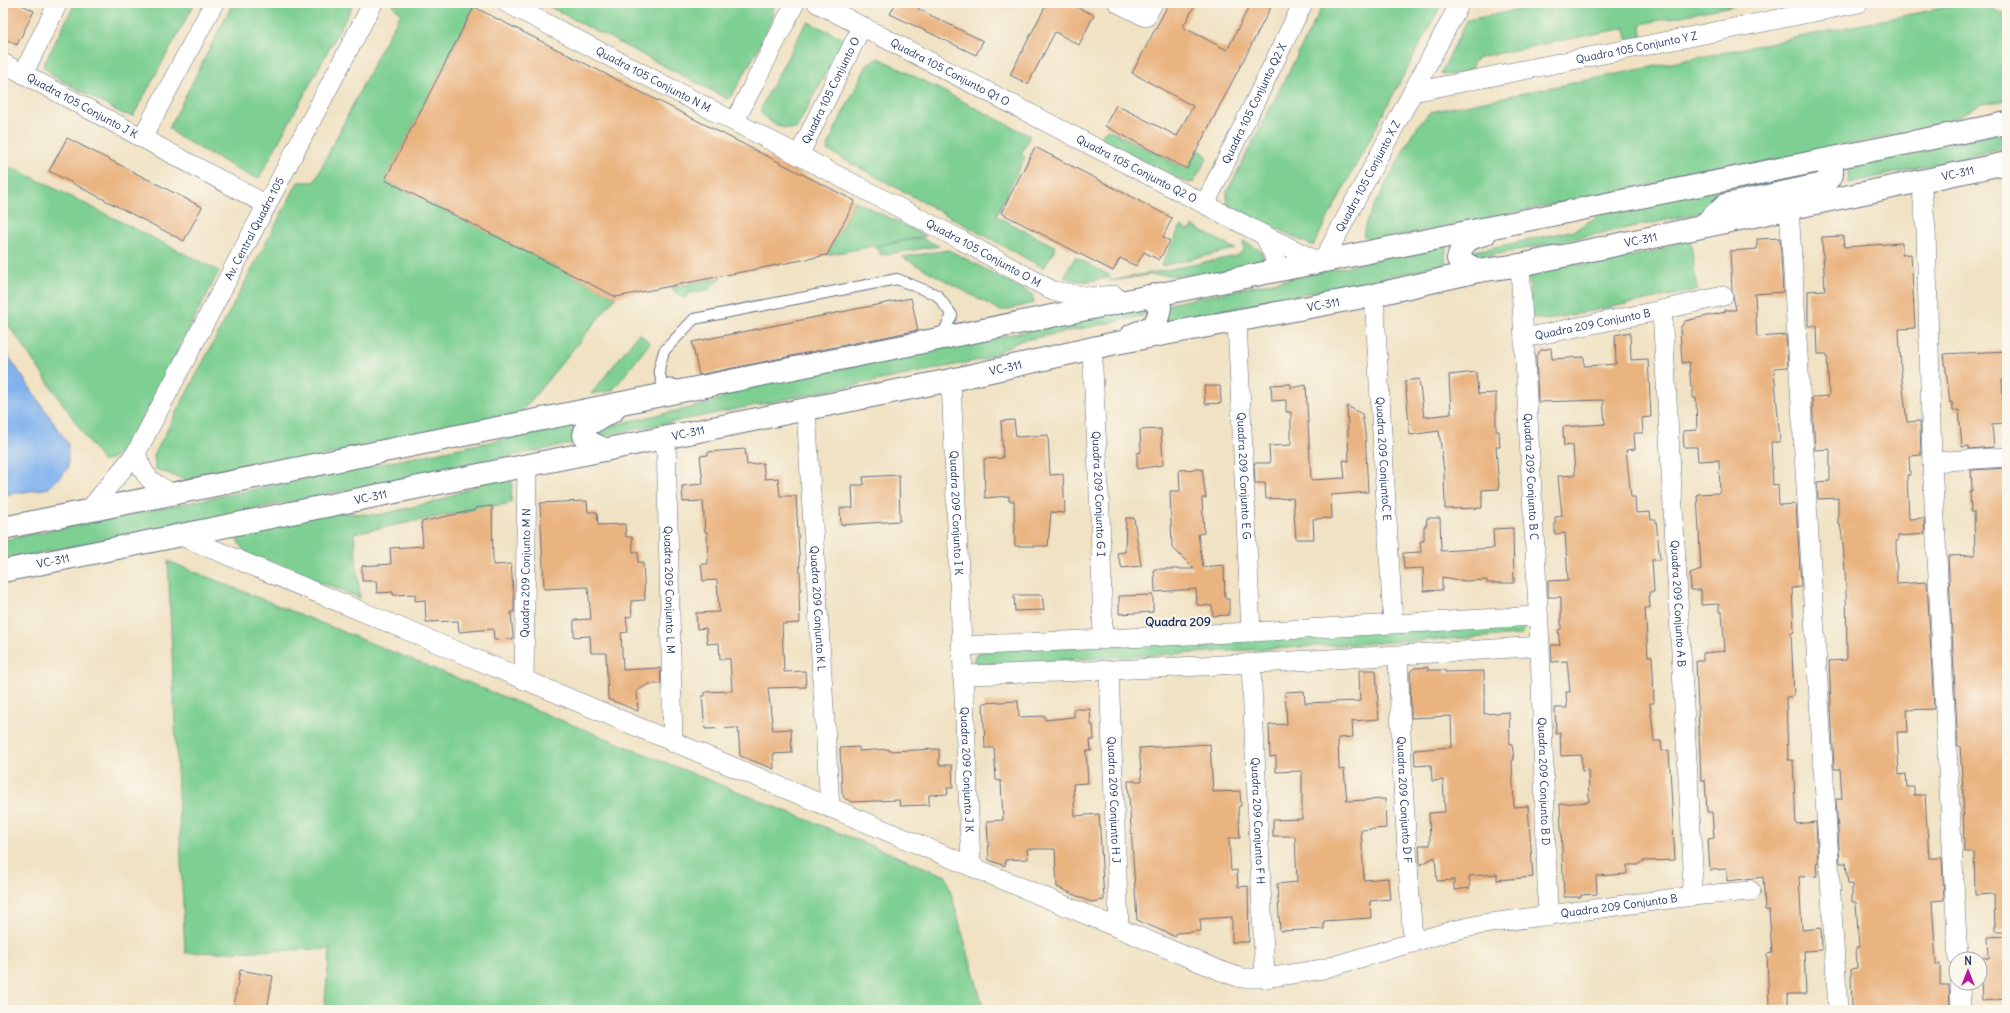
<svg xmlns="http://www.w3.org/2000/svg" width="2010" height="1013" viewBox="0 0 2010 1013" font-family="Delius,sans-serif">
	<rect width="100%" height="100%" fill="#fbf7ec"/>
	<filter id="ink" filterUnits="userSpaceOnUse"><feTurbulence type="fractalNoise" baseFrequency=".025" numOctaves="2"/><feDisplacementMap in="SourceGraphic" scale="8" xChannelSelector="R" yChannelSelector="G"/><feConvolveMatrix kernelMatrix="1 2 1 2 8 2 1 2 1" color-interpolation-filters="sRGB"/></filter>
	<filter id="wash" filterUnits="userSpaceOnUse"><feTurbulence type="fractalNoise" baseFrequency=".012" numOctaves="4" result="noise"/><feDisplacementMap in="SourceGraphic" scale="16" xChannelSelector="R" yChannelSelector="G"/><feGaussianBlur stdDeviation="0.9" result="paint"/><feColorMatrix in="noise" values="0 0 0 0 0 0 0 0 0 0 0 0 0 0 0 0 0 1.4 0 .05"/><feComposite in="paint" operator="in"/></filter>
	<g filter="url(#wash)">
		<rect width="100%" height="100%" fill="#f0e2c3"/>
		<path fill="#7dcf92" stroke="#4c7f78" d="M 75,3 L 195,3 L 133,116 L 123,114 L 53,76 L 43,66 Z
			M 233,3 L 354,3 L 259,178 L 250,176 L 179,137 L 169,128 Z
			M 394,3 L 468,3 L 474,7 L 385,180 L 616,297 L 519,415 L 205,480 L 183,479 L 155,469 L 154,455 L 298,182 L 314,182 L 382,47 L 401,13 L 393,6 Z
			M 542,3 L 774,3 C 774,28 745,70 733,94 L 728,99 Z
			M 1324,3 L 1442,3 L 1313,246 L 1227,205 L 1227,192 Z
			M 1555,3 L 1746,3 L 1641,24 L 1642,37 L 1634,40 L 1627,39 L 1625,28 L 1480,57 L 1473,62 L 1472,70 C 1462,73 1451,77 1441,73 L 1467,20 Z
			M 1966,3 L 1978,3 L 2007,15 L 2007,100 L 1982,104 L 1940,126 L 1374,241 L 1363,235 L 1366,222 L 1413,132 L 1430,112 Z
			M 808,22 L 841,37 L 843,41 L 796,129 C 782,130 768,122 760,112 L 764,101 L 805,25 Z
			M 879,58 L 1030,136 L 1021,154 L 1025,157 L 996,216 L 1056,247 L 1044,268 L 827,150 L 834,131 L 868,63 Z
			M 1107,129 L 1187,169 L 1198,149 L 1205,154 L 1207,158 L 1194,182 L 1188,183 L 1099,139 Z
			M 2007,131 L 2007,148 L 1849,183 L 1847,166 Z
			M 12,167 L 219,271 L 125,452 L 103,462 L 3,317 L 3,183 Z
			M 1824,169 L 1828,173 L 1733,196 L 1697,214 L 1473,259 L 1470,252 L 1575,230 L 1602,213 Z
			M 855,201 L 926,236 L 827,255 Z
			M 1181,226 L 1187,230 L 1191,230 L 1193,226 L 1235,249 L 1161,266 Z
			M 1690,236 L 1697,290 L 1546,320 L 1531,317 L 1529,272 L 1535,267 L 1589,264 L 1654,252 Z
			M 921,238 L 939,246 L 881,255 L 875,246 Z
			M 1243,241 C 1252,246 1264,249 1264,261 L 1260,265 L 1206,275 L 1149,275 L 1110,281 L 1237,256 L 1244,250 Z
			M 1448,245 L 1445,257 L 1446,265 L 1166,322 L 1165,305 Z
			M 949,250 L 1032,294 L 1034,303 L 1001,311 L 902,257 Z
			M 1075,257 L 1109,275 L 1111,277 C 1094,281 1081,284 1064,277 Z
			M 722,277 L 708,290 L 690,293 L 684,299 L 670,288 Z
			M 1146,307 L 1150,311 L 1148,315 L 1020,341 L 985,359 L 598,437 L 594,435 L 598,428 L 708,404 L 740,389 Z
			M 639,333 L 650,343 L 612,391 L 591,394 Z
			M 574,425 L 575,443 L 3,561 L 3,540 Z
			M 506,477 L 512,482 L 511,503 L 354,533 L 360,598 L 246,553 L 238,542 L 237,534 L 330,512 L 378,515 L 438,501 L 485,482 Z
			M 168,561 L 946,876 L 984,1010 L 324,1010 L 330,949 L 185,953 Z
			M 1518,623 L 1525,629 L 1522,635 L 993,664 L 979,664 L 973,660 L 979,652 Z"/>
		<path fill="#82b3ee" stroke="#4e71a6" d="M 3,348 L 68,444 L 68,468 L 49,488 L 3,495 Z"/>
		<g id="blocks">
			<path fill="#eab481" d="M 3,3 L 18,3 L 34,11 L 17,45 L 3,38 Z
				M 896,3 L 921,3 L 918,9 L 983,41 L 976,55 L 890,14 Z
				M 1047,3 L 1068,3 L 1094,15 L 1079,45 L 1055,32 L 1028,84 L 1010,75 Z
				M 1169,3 L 1196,3 L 1183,27 L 1227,50 L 1251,3 L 1273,3 L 1187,169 L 1105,126 L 1116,105 L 1177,136 L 1193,106 L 1132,73 Z
				M 474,7 L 855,201 L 827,255 L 616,297 L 385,180 Z
				M 67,138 L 202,207 L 184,241 L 49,171 Z
				M 1035,147 L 1172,218 L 1163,237 L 1170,241 L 1159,260 L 1144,252 L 1136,266 L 1120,258 L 1113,271 L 1001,213 Z
				M 1843,236 L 1844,247 L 1902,243 L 1902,255 L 1911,254 L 1915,328 L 1899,329 L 1901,371 L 1907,422 L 1920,421 L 1920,425 L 1921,455 L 1909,456 L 1910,475 L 1907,475 L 1909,519 L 1924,518 L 1925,534 L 1898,536 L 1898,541 L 1896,541 L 1897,584 L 1927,582 L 1934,709 L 1907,710 L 1908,732 L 1897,732 L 1899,775 L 1906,774 L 1907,787 L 1914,787 L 1914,795 L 1925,795 L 1929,858 L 1942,858 L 1944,900 L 1932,901 L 1936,964 L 1940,964 L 1940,985 L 1949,985 L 1950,1010 L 1852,1010 L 1851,969 L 1857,968 L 1856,947 L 1859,947 L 1856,902 L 1852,902 L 1852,884 L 1848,884 L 1846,863 L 1840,863 L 1836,799 L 1842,799 L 1840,769 L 1834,769 L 1829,661 L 1846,660 L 1847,658 L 1846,586 L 1843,544 L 1840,523 L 1838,523 L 1838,498 L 1818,499 L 1817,482 L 1830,481 L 1830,449 L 1815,450 L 1812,397 L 1829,396 L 1827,354 L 1818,354 L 1817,326 L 1808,326 L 1808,291 L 1825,290 L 1822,237 Z
				M 1780,238 L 1783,292 L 1755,294 L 1757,337 L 1786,335 L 1788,367 L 1774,368 L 1780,442 L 1771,442 L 1773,485 L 1778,484 L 1779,505 L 1796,504 L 1801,587 L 1792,588 L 1794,632 L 1791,633 L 1794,696 L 1786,697 L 1788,760 L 1793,760 L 1796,824 L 1816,822 L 1818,863 L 1816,863 L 1817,876 L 1799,877 L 1802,930 L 1821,928 L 1822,950 L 1804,951 L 1806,994 L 1788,994 L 1788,1005 L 1769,1007 L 1767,954 L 1772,953 L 1769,910 L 1765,910 L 1763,877 L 1727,881 L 1727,869 L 1710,870 L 1708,839 L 1714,838 L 1712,812 L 1707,812 L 1705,780 L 1701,780 L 1696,661 L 1703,661 L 1703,653 L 1725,651 L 1722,612 L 1719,612 L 1719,604 L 1701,605 L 1701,590 L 1691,590 L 1690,574 L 1701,570 L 1697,494 L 1720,493 L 1719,460 L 1698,461 L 1697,447 L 1684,447 L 1683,431 L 1697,430 L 1696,398 L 1693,398 L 1693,387 L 1691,387 L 1689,362 L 1682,363 L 1680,328 L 1685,321 L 1725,312 L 1724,310 L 1736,310 L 1732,291 L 1730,251 L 1757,249 L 1757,239 Z
				M 911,298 L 918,330 L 699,375 L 692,342 Z
				M 1630,332 L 1631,360 L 1648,359 L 1651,417 L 1642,418 L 1643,433 L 1634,433 L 1635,449 L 1626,450 L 1631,497 L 1635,497 L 1636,513 L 1650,512 L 1651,520 L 1656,520 L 1660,560 L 1652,560 L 1654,592 L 1649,592 L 1650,608 L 1645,608 L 1648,656 L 1652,656 L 1653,672 L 1654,703 L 1650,703 L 1654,741 L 1661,741 L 1662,751 L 1669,750 L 1675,860 L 1643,861 L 1637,865 L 1627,865 L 1627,874 L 1596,876 L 1597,894 L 1581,895 L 1581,897 L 1564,897 L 1560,804 L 1589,802 L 1588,770 L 1582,771 L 1581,755 L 1561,756 L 1560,733 L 1556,734 L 1555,708 L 1567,708 L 1566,692 L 1570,692 L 1567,661 L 1552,662 L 1551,645 L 1560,645 L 1558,630 L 1561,629 L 1561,597 L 1548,597 L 1548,581 L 1568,580 L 1565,533 L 1555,534 L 1555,517 L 1562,516 L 1558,476 L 1575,475 L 1573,445 L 1564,446 L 1563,427 L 1605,424 L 1603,400 L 1538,402 L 1536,356 L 1541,350 L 1551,348 L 1552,359 L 1584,357 L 1584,366 L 1616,364 L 1615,335 Z
				M 2007,351 L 2007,380 L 2002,380 L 2005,423 L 1992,424 L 1994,447 L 1969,449 L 1969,446 L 1962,447 L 1959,410 L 1953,411 L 1952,402 L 1950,403 L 1944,354 Z
				M 1476,372 L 1478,394 L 1496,393 L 1496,431 L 1499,431 L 1500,447 L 1496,447 L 1499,489 L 1482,490 L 1482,508 L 1445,509 L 1444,471 L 1439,431 L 1410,435 L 1405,381 L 1419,379 L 1424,417 L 1451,414 L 1449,375 Z
				M 1291,384 L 1291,388 L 1306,385 L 1311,480 L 1345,478 L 1343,460 L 1349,461 L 1347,406 L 1362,414 L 1365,432 L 1368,492 L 1331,495 L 1332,518 L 1313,519 L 1314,539 L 1296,539 L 1293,498 L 1266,499 L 1265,483 L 1255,483 L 1254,463 L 1270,463 L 1269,446 L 1291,445 L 1291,412 L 1286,412 L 1286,400 L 1272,401 L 1271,385 Z
				M 1204,386 L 1220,386 L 1221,403 L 1205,404 Z
				M 1014,420 L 1016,437 L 1048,435 L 1050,475 L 1063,474 L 1065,513 L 1051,512 L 1048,546 L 1015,546 L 1014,501 L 1009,501 L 1009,496 L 985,498 L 984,459 L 1003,458 L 1001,421 Z
				M 1161,429 L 1163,465 L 1137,469 L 1137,453 L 1141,452 L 1140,430 Z
				M 745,449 L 747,465 L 763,463 L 765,479 L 778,478 L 780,496 L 796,496 L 801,591 L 799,591 L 800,623 L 782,624 L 784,672 L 805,671 L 806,687 L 768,688 L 773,730 L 791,729 L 792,753 L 773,754 L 774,769 L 740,756 L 738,728 L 705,729 L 702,696 L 705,696 L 705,692 L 732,691 L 730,659 L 720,659 L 719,643 L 707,644 L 706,628 L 697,629 L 696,613 L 719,612 L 717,580 L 703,581 L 701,564 L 708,564 L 707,532 L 705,532 L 703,501 L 683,502 L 682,486 L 703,484 L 700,456 L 708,455 L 708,452 Z
				M 2007,468 L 2007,798 L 2005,798 L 2007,931 L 1995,931 L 1994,894 L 1975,895 L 1974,852 L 1964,852 L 1963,790 L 1960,746 L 1958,746 L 1948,556 L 1975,555 L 1974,512 L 1971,512 L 1970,491 L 1972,491 L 1971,470 Z
				M 1202,469 L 1206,498 L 1202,498 L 1204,533 L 1198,534 L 1203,567 L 1224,565 L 1225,599 L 1229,599 L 1229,615 L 1213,616 L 1212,606 L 1197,605 L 1196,589 L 1155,592 L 1154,569 L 1194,569 L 1172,547 L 1170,491 L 1180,491 L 1179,470 Z
				M 899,475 L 900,521 L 841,525 L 840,508 L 853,508 L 852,485 L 864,485 L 863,477 Z
				M 587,501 L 588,512 L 597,512 L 598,525 L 625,524 L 626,537 L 632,537 L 633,552 L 638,552 L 638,562 L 643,562 L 645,600 L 631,601 L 632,616 L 626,617 L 628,632 L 621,633 L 623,670 L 660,668 L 661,684 L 649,684 L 637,691 L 638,711 L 608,699 L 606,653 L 591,653 L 590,636 L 574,637 L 574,620 L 591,619 L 588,587 L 544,589 L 540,503 Z
				M 492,506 L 493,565 L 511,564 L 514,599 L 514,612 L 511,612 L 513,639 L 494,640 L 493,629 L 459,632 L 458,621 L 426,622 L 425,600 L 415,601 L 415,594 L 393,595 L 393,592 L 377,593 L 376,581 L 362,581 L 362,566 L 391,564 L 390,548 L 423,546 L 421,522 L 475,510 L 475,508 Z
				M 1126,518 L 1134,518 L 1141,566 L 1122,568 L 1117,553 L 1125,552 Z
				M 1427,518 L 1440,518 L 1441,551 L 1494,548 L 1493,529 L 1513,528 L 1514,583 L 1487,583 L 1487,580 L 1465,581 L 1442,577 L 1442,590 L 1424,591 L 1423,568 L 1404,569 L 1403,553 L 1421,552 L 1420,541 L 1424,541 L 1424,526 L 1426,526 Z
				M 1014,595 L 1042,595 L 1044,610 L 1015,611 Z
				M 1153,595 L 1153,612 L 1119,614 L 1119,596 Z
				M 1428,667 L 1428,670 L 1445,670 L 1445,672 L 1484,671 L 1484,714 L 1509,712 L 1510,744 L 1512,744 L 1514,760 L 1512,760 L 1514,807 L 1528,806 L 1533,877 L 1497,880 L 1497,874 L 1469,876 L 1470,888 L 1454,890 L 1454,880 L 1437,881 L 1435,857 L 1420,865 L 1419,845 L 1430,845 L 1429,813 L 1445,812 L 1443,780 L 1432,781 L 1431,765 L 1415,766 L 1414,750 L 1452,747 L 1451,716 L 1411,718 L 1410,672 L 1414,668 Z
				M 1359,670 L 1376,670 L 1379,719 L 1352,721 L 1353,737 L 1338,738 L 1339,770 L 1344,769 L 1347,801 L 1385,799 L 1386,828 L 1361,830 L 1364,880 L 1388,878 L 1390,899 L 1370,901 L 1371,918 L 1324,921 L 1324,929 L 1280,931 L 1277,884 L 1297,882 L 1295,836 L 1273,836 L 1273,820 L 1302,819 L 1302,771 L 1276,772 L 1276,756 L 1270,757 L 1269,725 L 1287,724 L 1285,692 L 1304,691 L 1305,703 L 1360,701 Z
				M 1018,701 L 1019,717 L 1045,716 L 1045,720 L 1074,717 L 1074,709 L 1090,709 L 1091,725 L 1093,725 L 1094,740 L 1090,740 L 1091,751 L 1086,751 L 1088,783 L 1073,784 L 1075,816 L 1099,814 L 1104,900 L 1091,902 L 1057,887 L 1055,849 L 1027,849 L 1028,859 L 1005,860 L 1005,866 L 989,860 L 987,821 L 1003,820 L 1001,781 L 996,780 L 994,748 L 985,748 L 983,703 Z
				M 1210,744 L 1213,792 L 1240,791 L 1241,806 L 1238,807 L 1240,838 L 1229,838 L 1231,871 L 1237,870 L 1238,887 L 1248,886 L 1249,942 L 1232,942 L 1232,917 L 1200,919 L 1201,931 L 1176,933 L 1176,937 L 1137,920 L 1128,781 L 1142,781 L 1139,748 Z
				M 859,747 L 859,751 L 889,749 L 889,751 L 939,749 L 939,765 L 952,765 L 953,788 L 947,788 L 948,794 L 929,795 L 929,805 L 900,806 L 899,800 L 852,802 L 844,798 L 842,792 L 840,748 Z
				M 2007,936 L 2007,999 L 1982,1001 L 1980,958 L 1989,958 L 1988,937 Z
				M 240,970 L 273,976 L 267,1010 L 234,1005 Z"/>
		</g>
	</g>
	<g filter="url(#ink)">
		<use href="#blocks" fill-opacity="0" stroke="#666e81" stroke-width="1"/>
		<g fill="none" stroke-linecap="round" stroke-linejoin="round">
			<defs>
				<path id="lane" d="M 675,385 L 662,384 L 659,369 L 664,351 L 694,319 L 897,279 L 937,295 L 952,315 L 945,329 L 938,336"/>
				<g id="street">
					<path id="s1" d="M 507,3 L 961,240 L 1053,291 L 1090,297 L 1114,295"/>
					<path id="s2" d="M 817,3 L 1264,235 L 1319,262"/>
					<path d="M 1118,3 L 1146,17 L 1153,3"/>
					<path id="s3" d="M 3,63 L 267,205"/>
					<path d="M 23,74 L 58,3"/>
					<path id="s4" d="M 1413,92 L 1859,3"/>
					<path d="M 735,121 L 795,3"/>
					<path d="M 142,138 L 214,3"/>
					<path id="s5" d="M 799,155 L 862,26"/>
					<path d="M 1921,181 L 1926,230 L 1932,462 L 1958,959"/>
					<path id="s6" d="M 1205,204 L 1303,3"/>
					<path d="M 1789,208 L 1838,1010"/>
					<path d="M 1264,235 L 1276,260 L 1270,272"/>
					<path id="s7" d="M 1323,261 L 1460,3"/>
					<path id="s8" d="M 1520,265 L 1540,646 L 1548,917"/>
					<path id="s9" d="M 1374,295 L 1393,623"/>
					<path id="s10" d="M 1662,310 L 1693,867 L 1691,896"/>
					<path id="s11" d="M 1237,320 L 1251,632"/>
					<path id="s12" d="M 1524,338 L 1662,310 L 1723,296"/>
					<path id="s13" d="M 1092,349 L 1100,512 L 1103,640"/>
					<path id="s14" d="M 951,380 L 971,865"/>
					<path id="s15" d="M 806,409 L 830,808"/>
					<path id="s16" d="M 666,438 L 673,743"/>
					<path d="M 136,453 C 145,479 149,481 173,494"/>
					<path d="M 1932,462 L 2007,457"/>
					<path id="s17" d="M 88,511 L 136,453 L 373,3"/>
					<path id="s18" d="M 179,535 C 526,681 874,824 1221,971 L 1241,978 L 1265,978 L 1323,969 L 1451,931 L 1483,924 L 1691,896 L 1751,891"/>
					<path d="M 961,646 L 1251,632 L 1537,616"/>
					<path id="s19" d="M 1398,656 L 1403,784 L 1413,943"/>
					<path id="s20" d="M 1251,663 L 1265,978"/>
					<path id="s21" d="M 1109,671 L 1119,928"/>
					<path d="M 962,675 C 1155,670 1347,659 1540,646"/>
					<path id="s22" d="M 524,680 L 527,465"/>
					<path d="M 1960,983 L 1961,1010"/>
				</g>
				<g id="secondary">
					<path d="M 1703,226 L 1725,205 L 1824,184 L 1832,175 L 1832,168 L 1819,161"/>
					<path d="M 1478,271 L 1458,259 C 1462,242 1468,238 1485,234"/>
					<path d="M 1132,335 C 1149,328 1158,327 1160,307 L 1149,296"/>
					<path d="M 606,450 L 587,441 L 584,435 L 587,425 L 613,411"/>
					<path d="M 3,528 L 2007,123"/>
					<path id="s23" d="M 3,571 L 951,380 L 1111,344 L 1374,295 L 1478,271 L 1520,265 L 2007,163"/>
				</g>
			</defs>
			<use href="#lane" stroke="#666e81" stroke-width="12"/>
			<use href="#street" stroke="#666e81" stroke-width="20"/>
			<use href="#secondary" stroke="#666e81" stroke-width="24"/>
			<use href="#lane" stroke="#fff" stroke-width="10"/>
			<use href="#street" stroke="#fff" stroke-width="19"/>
			<use href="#secondary" stroke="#fff" stroke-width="22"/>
		</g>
	</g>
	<g text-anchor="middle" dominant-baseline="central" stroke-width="4" stroke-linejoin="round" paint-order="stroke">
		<g font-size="11" fill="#1b2f5e" stroke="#fbf7ec">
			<text stroke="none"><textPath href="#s4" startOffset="228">Quadra 105 Conjunto Y Z</textPath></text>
			<text stroke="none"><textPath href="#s2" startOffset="150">Quadra 105 Conjunto Q1 O</textPath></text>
			<text stroke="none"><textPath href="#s1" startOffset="165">Quadra 105 Conjunto N M</textPath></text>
			<text stroke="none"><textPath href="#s5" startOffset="72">Quadra 105 Conjunto O</textPath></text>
			<text stroke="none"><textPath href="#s6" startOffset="112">Quadra 105 Conjunto Q2 X</textPath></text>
			<text stroke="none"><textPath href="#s3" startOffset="90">Quadra 105 Conjunto J K</textPath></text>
			<text stroke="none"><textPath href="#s2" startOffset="360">Quadra 105 Conjunto Q2 O</textPath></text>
			<text stroke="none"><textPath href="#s23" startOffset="1995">VC-311</textPath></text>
			<text stroke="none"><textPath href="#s7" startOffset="96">Quadra 105 Conjunto X Z</textPath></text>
			<text stroke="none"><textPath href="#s17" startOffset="329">Av. Central Quadra 105</textPath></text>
			<text stroke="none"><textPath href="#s23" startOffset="1671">VC-311</textPath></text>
			<text stroke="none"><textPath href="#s1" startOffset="538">Quadra 105 Conjunto O M</textPath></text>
			<text stroke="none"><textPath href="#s23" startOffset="1347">VC-311</textPath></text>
			<text stroke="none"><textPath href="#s12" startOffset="70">Quadra 209 Conjunto B</textPath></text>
			<text stroke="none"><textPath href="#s23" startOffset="1023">VC-311</textPath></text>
			<text stroke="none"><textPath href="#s23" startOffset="699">VC-311</textPath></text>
			<text stroke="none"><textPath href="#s9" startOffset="164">Quadra 209 ConjuntoC E</textPath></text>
			<text stroke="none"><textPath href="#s11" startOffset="156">Quadra 209 Conjunto E G</textPath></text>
			<text stroke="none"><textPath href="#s8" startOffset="212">Quadra 209 Conjunto B C</textPath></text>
			<text stroke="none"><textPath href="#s13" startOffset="145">Quadra 209 Conjunto G I</textPath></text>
			<text stroke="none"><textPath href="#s23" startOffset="375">VC-311</textPath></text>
			<text stroke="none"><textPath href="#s14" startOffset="133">Quadra 209 Conjunto I K</textPath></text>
			<text stroke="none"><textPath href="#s23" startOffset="51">VC-311</textPath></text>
			<text stroke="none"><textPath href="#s22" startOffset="107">Quadra 209 Conjunto M N</textPath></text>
			<text stroke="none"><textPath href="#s16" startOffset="152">Quadra 209 Conjunto L M</textPath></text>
			<text stroke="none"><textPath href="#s10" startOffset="294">Quadra 209 Conjunto A B</textPath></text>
			<text stroke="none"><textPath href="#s15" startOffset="200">Quadra 209 Conjunto K L</textPath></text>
			<text stroke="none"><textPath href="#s14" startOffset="390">Quadra 209 Conjunto J K</textPath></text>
			<text stroke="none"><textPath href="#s8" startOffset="517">Quadra 209 Conjunto B D</textPath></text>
			<text stroke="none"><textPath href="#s21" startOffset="129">Quadra 209 Conjunto H J</textPath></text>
			<text stroke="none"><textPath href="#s19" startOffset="144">Quadra 209 Conjunto D F</textPath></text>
			<text stroke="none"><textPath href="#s20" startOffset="158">Quadra 209 Conjunto F H</textPath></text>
			<text stroke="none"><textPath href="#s18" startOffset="1537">Quadra 209 Conjunto B</textPath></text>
		</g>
		<g font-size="12" font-weight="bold" fill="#1b2f5e" stroke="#fbf7ec">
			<text x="1178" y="621">Quadra 209</text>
		</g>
	</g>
	<rect width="2010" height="1013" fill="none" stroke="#fbf7ec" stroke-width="16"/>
	<g transform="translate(1968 971)"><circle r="19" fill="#fbf7ec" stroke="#a1a7b3"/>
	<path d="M0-3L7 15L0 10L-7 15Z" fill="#b5179e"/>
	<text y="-6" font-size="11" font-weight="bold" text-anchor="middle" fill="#1b2f5e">N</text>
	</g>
</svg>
